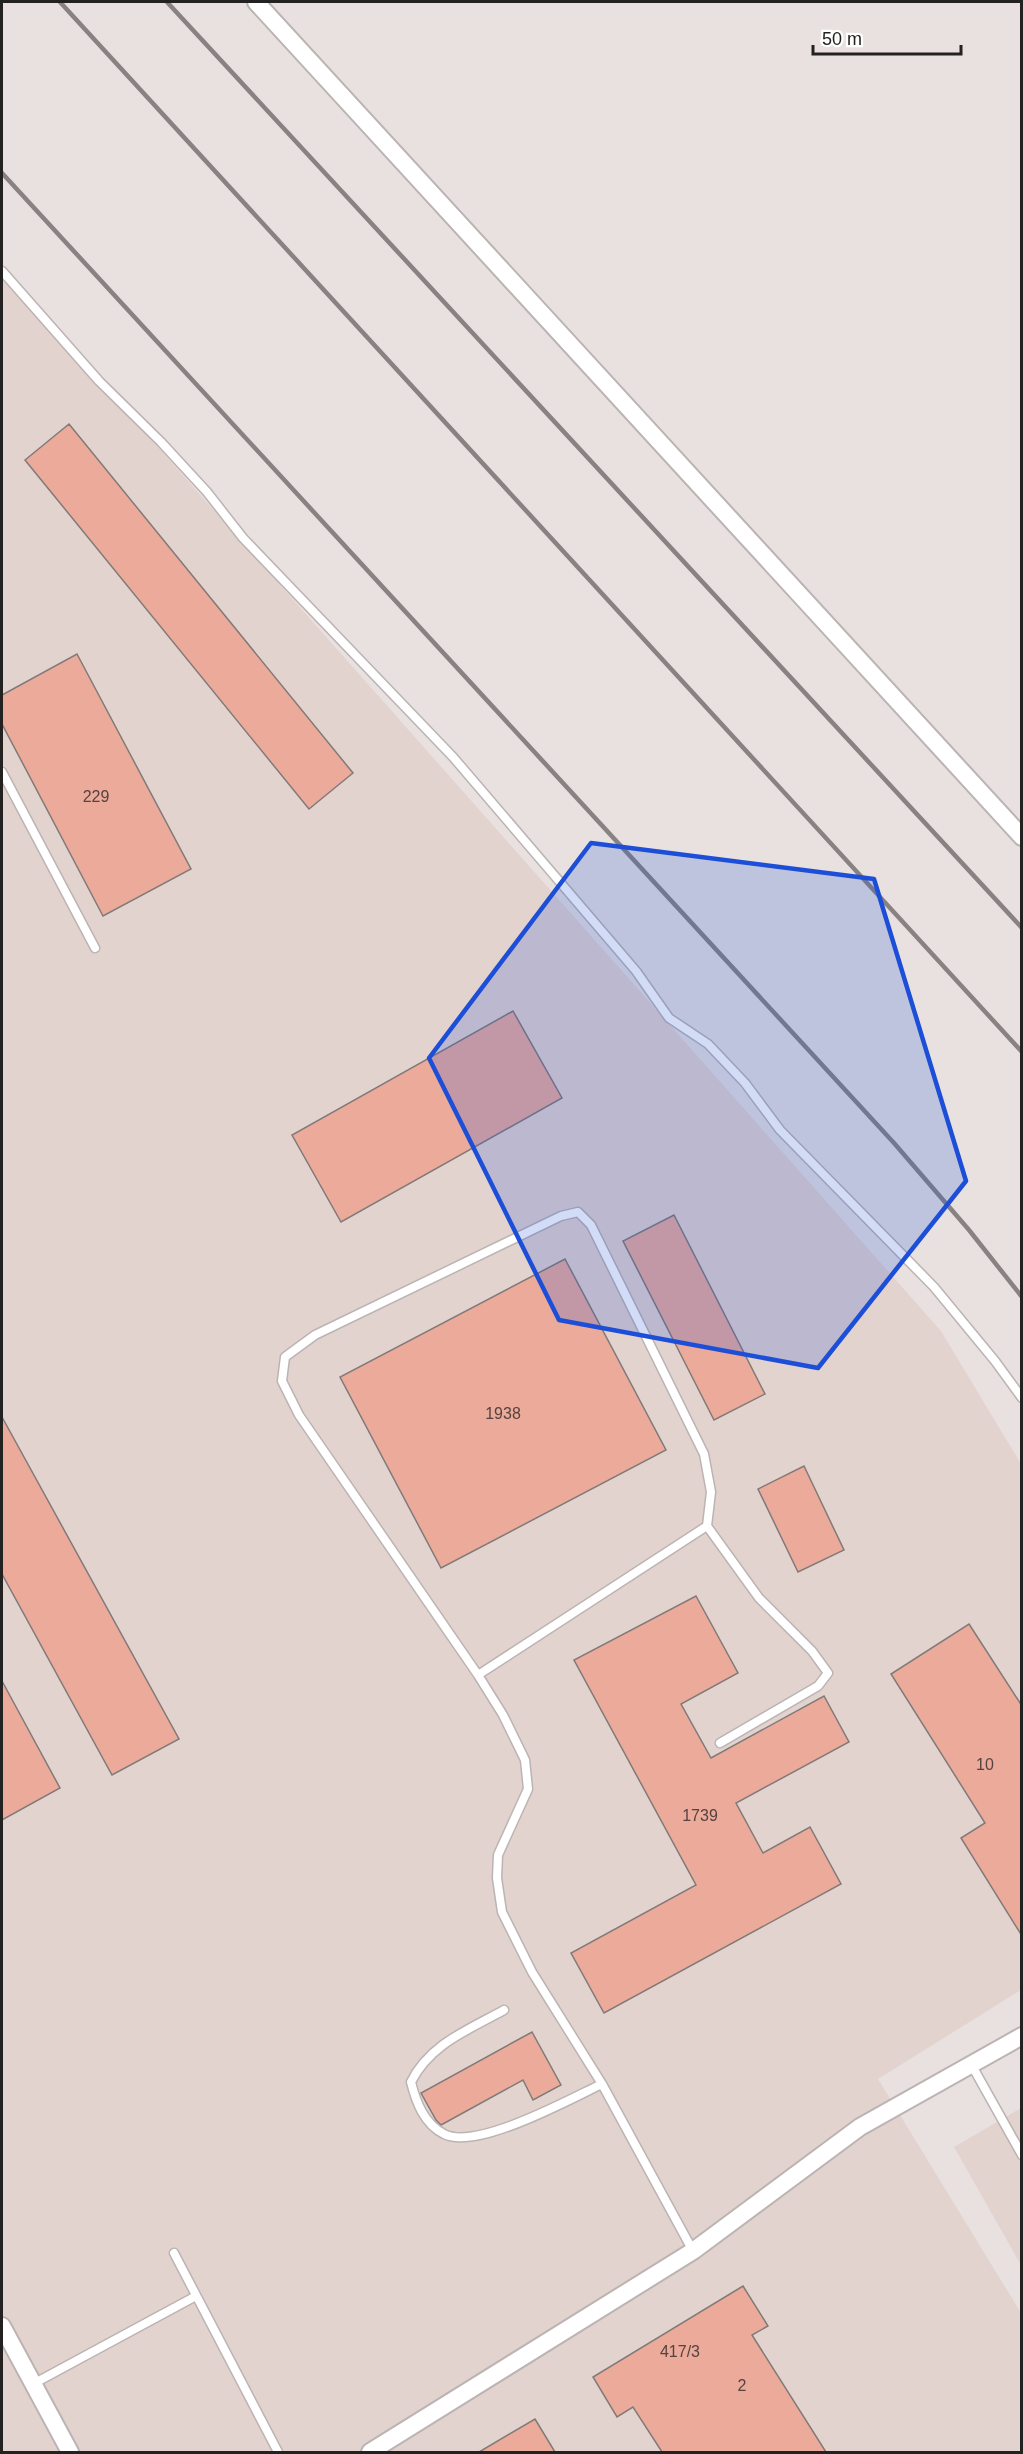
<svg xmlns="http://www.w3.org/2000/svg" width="1023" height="2454" viewBox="0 0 1023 2454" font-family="Arial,sans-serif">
	<rect width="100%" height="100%" fill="#e8e1e0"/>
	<path fill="#e3d3cf" d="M 2,271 L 941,1331 L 1021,1464 L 1021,1990 L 878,2079 L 1021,2313 L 1021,2452 L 2,2452 Z
		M 1021,2108 L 1021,2265 L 954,2147 Z"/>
	<path fill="#ebaa9a" stroke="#807a78" stroke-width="1.5" d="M 69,424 L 353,773 L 309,809 L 25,460 Z
		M 77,654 L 191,869 L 103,916 L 2,724 L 2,695 Z
		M 513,1011 L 562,1098 L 341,1222 L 292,1135 Z
		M 674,1215 L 765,1394 L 714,1420 L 623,1241 Z
		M 565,1259 L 666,1450 L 441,1568 L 340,1377 Z
		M 2,1417 L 179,1739 L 112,1775 L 2,1574 Z
		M 804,1466 L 844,1550 L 798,1572 L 758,1489 Z
		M 696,1596 L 738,1673 L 681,1704 L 711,1758 L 824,1696 L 849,1742 L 736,1803 L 763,1853 L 810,1827 L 841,1884 L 604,2013 L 571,1953 L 696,1885 L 574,1660 Z
		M 969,1624 L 1022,1706 L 1022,1936 L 961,1838 L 985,1823 L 891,1674 Z
		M 2,1681 L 60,1788 L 2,1820 Z
		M 532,2032 L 561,2085 L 533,2100 L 523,2080 L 441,2125 L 436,2120 L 421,2093 Z
		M 743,2286 L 768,2326 L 752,2335 L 826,2452 L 662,2452 L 633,2407 L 617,2417 L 593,2377 Z
		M 535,2419 L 555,2452 L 479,2452 Z"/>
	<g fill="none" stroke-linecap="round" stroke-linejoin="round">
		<defs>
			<path id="lane" d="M 2,271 L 99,381 L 161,442 L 207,492 L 243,538 L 453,757 L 636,971 L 669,1018 L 708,1044 L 745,1083 L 780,1130 L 934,1287 L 995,1361 L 1022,1398
				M 2,772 L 95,948
				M 707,1526 L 759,1598 L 812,1651 L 828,1673 L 818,1686 L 720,1743
				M 478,1675 L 707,1526 L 711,1492 L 704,1454 L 591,1225 L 578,1212 L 561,1216 L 315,1335 L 285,1357 L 282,1381 L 299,1415 L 478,1675 L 503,1715 L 525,1760 L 528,1789 L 498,1855 L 497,1878 L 502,1912 L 532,1972 L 602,2084 L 693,2251
				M 504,2010 C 468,2030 430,2044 411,2082 C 416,2102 424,2124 444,2134 C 476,2151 570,2099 602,2084
				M 971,2064 L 1022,2155
				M 174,2253 L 278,2452
				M 33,2384 L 196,2296"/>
			<path id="street" d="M 256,2 L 1022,837
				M 2,2326 L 70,2452
				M 370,2452 L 693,2251 L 860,2127 L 1022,2036"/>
		</defs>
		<use href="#lane" stroke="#bbb4b3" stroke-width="11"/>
		<use href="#street" stroke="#bbb4b3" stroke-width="20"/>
		<use href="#lane" stroke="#fff" stroke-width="8"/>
		<use href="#street" stroke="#fff" stroke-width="16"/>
		<path stroke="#888382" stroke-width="4.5" d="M 60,2 L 1022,1052
			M 167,2 L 1022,928
			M 2,173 L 894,1143 L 969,1230 L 1022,1297"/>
	</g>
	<path fill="#1d4ed8" fill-opacity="0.2" stroke="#1d4ed8" stroke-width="4.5" stroke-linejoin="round" d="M 591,843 L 874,879 L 966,1181 L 818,1368 L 559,1320 L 429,1058 Z"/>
	<g text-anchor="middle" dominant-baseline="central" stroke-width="4.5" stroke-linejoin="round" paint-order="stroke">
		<g font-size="16" fill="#56433f">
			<text x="96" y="796">229</text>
			<text x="503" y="1413">1938</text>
			<text x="985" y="1764">10</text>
			<text x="700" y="1815">1739</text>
			<text x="680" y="2351">417/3</text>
			<text x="742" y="2385">2</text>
		</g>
	</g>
	<rect width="1023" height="2454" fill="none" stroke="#242121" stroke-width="6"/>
	<path d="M813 45v9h148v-9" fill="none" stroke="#242121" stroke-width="3"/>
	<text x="822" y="45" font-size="18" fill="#242121" stroke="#ffffff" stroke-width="4.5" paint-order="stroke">50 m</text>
</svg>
